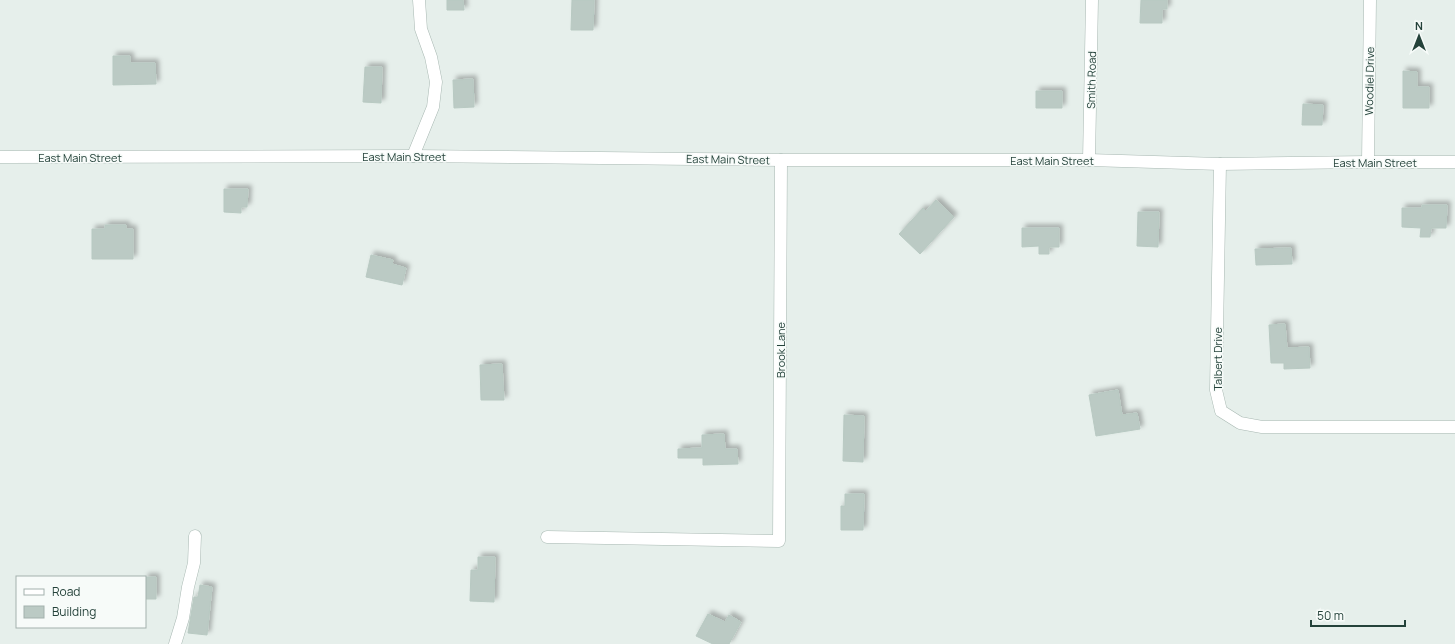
<svg xmlns="http://www.w3.org/2000/svg" width="1455" height="644" viewBox="0 0 1455 644" font-family="Manrope,sans-serif">
	<defs>
		<filter id="shadow"><feDropShadow dx="3.5" dy="-3.5" stdDeviation="2" flood-color="#0004"/></filter>
	</defs>
	<rect width="100%" height="100%" fill="#e6efeb"/>
	<path fill="#bbcac4" stroke="#b8c9c2" filter="url(#shadow)" d="M 447,0 L 463,0 L 464,10 L 447,10 Z
		M 572,0 L 594,0 L 593,30 L 571,30 Z
		M 1141,0 L 1167,0 L 1167,9 L 1162,9 L 1162,23 L 1140,23 Z
		M 113,56 L 130,56 L 130,63 L 155,63 L 156,84 L 113,85 Z
		M 365,67 L 382,67 L 381,103 L 363,102 Z
		M 1403,71 L 1417,72 L 1417,87 L 1429,87 L 1429,108 L 1403,108 Z
		M 473,79 L 474,107 L 454,108 L 453,80 Z
		M 1036,91 L 1062,91 L 1062,108 L 1036,108 Z
		M 1303,104 L 1323,105 L 1322,125 L 1302,125 Z
		M 224,189 L 248,189 L 247,207 L 241,207 L 241,213 L 224,212 Z
		M 936,200 L 954,217 L 920,254 L 899,234 L 923,208 L 926,211 Z
		M 1422,205 L 1447,205 L 1446,228 L 1431,228 L 1430,237 L 1420,237 L 1421,228 L 1402,227 L 1402,208 L 1422,208 Z
		M 1138,212 L 1159,212 L 1158,247 L 1137,246 Z
		M 105,225 L 126,225 L 126,229 L 133,229 L 133,259 L 92,259 L 92,229 L 105,229 Z
		M 1022,228 L 1059,228 L 1059,247 L 1049,247 L 1049,254 L 1039,254 L 1039,246 L 1022,247 Z
		M 1291,248 L 1292,264 L 1256,265 L 1255,249 Z
		M 371,255 L 393,260 L 392,264 L 406,268 L 402,285 L 366,277 Z
		M 1285,324 L 1287,348 L 1309,347 L 1310,368 L 1284,369 L 1284,363 L 1271,363 L 1269,325 Z
		M 502,364 L 504,400 L 481,400 L 480,365 Z
		M 1118,390 L 1122,415 L 1137,413 L 1140,429 L 1096,436 L 1089,395 Z
		M 844,415 L 864,416 L 863,462 L 843,461 Z
		M 724,434 L 725,449 L 737,449 L 738,464 L 703,465 L 703,458 L 678,458 L 678,449 L 702,448 L 702,435 Z
		M 845,494 L 864,494 L 863,530 L 841,530 L 841,506 L 845,506 Z
		M 478,557 L 495,557 L 494,602 L 470,601 L 471,570 L 478,570 Z
		M 145,577 L 156,577 L 156,599 L 145,599 Z
		M 200,585 L 212,587 L 207,635 L 188,633 L 194,597 L 198,597 Z
		M 708,614 L 725,622 L 729,615 L 741,622 L 729,644 L 713,644 L 696,636 Z"/>
	<g fill="none" stroke-linecap="round" stroke-linejoin="round">
		<defs>
			<path id="minor" d="M 413,156 L 433,107 L 436,82 L 431,57 L 421,29 L 419,0
				M 1089,160 L 1092,0
				M 1368,162 L 1370,0
				M 1220,164 L 1216,390 L 1221,411 L 1240,423 L 1262,427 L 1455,427
				M 547,537 L 779,541 L 781,160
				M 175,644 L 183,618 L 188,587 L 194,563 L 195,536"/>
			<path id="tertiary" d="M 0,157 L 413,156 L 781,160 L 1089,160 L 1220,164 L 1368,162 L 1455,162"/>
		</defs>
		<use href="#minor" stroke="#a8b8b2" stroke-width="13"/>
		<use href="#tertiary" stroke="#a8b8b2" stroke-width="13"/>
		<use href="#minor" stroke="#fff" stroke-width="12"/>
		<use href="#tertiary" stroke="#fff" stroke-width="12"/>
	</g>
	<g text-anchor="middle" dominant-baseline="central" stroke-width="3" stroke-linejoin="round" paint-order="stroke">
		<g font-size="11" fill="#24423a" stroke="#f7fbf9">
			<text transform="translate(1091 80) rotate(-89)">Smith Road</text>
			<text transform="translate(1369 81) rotate(-89)">Woodiel Drive</text>
			<text x="404" y="156">East Main Street</text>
			<text x="80" y="157">East Main Street</text>
			<text transform="translate(728 159) rotate(1)">East Main Street</text>
			<text x="1052" y="160">East Main Street</text>
			<text x="1375" y="162">East Main Street</text>
			<text transform="translate(780 350) rotate(-90)">Brook Lane</text>
			<text transform="translate(1217 359) rotate(-90)">Talbert Drive</text>
		</g>
	</g>
	<rect x="16" y="576" width="130" height="52" fill="#f7fbf9" stroke="#a3b1ad"/>
	<rect x="24" y="589" width="20" height="6" fill="#ffffff" stroke="#a3b1ad"/>
	<text x="52" y="596" font-size="12" fill="#24423a">Road</text>
	<rect x="24" y="606" width="20" height="12" fill="#bbcac4" stroke="#a3b1ad"/>
	<text x="52" y="616" font-size="12" fill="#24423a">Building</text>
	<g transform="translate(1419 36)" stroke="#f7fbf9" stroke-width="3" paint-order="stroke">
	<path d="M0-3L7 15L0 10L-7 15Z" fill="#24423a"/>
	<text y="-6" font-size="11" font-weight="bold" text-anchor="middle" fill="#24423a">N</text>
	</g>
	<path d="M1311 620v6h94v-6" fill="none" stroke="#24423a" stroke-width="2"/>
	<text x="1317" y="620" font-size="12" fill="#24423a" stroke="#f7fbf9" stroke-width="3" paint-order="stroke">50 m</text>
</svg>
